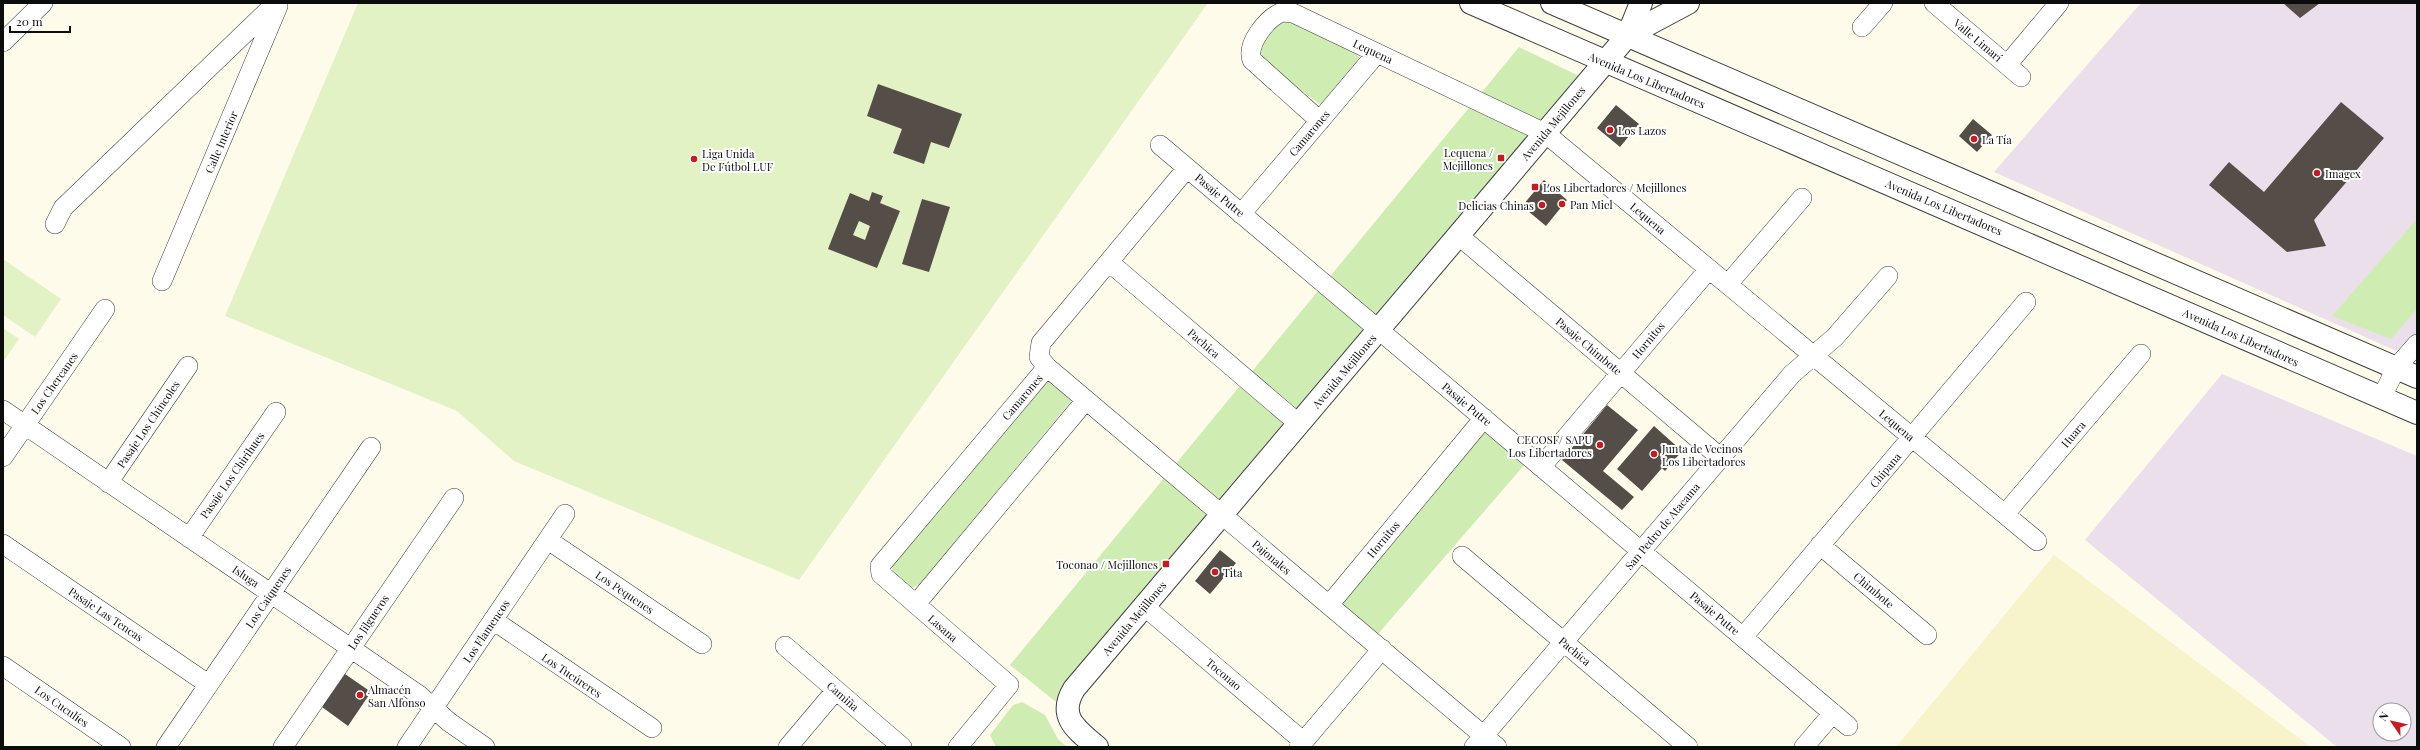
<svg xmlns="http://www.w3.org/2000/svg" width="2420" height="750" viewBox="0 0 2420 750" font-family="'Playfair Display',serif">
	<rect width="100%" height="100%" fill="#fffbeb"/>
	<path fill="#ebdfec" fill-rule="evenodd" d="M 2141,3 L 2417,3 L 2417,360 L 1994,172 Z
		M 2222,374 L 2417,456 L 2417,747 L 2337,747 L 2085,540 ZM 2380,710 L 2404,710 L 2404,734 L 2380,734 Z"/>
	<path fill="#f7f3ca" d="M 2054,555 L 2311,747 L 1896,747 Z"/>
	<path fill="#cfecb3" d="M 1283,22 L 1294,23 L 1354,52 L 1359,57 L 1358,62 L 1321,105 L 1262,61 L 1258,50 L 1274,27 Z
		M 1519,47 L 1579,76 L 1056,702 L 1010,665 Z
		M 2417,219 L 2417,309 L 2391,339 L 2332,316 Z
		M 1045,378 L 1072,394 L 1071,401 L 921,584 C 910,590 905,588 895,581 L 892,568 L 896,555 Z
		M 1481,433 L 1490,434 L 1526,463 L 1378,634 L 1344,605 L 1344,598 Z
		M 1022,702 L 1045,715 L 1058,739 L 1067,747 L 996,747 L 990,735 L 1013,705 Z"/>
	<path fill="#e2f2c5" d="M 358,3 L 1208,3 L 799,580 L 514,461 L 457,411 L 225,316 Z
		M 3,259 L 61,299 L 35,337 L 3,315 Z
		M 3,328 L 19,339 L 3,362 Z"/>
	<path fill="#554d48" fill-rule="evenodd" d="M 2283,3 L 2320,3 L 2300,18 Z
		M 878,84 L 962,114 L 949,148 L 931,142 L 924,164 L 893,153 L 902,129 L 867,116 Z
		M 2341,102 L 2384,138 L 2314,220 L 2326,246 L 2287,252 L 2209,185 L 2229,162 L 2264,192 Z
		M 1616,105 L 1639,124 L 1620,147 L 1597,128 Z
		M 1973,119 L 1992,135 L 1977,152 L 1959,136 Z
		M 1544,180 L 1567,200 L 1546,226 L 1522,206 Z
		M 872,192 L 883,196 L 880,203 L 900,211 L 877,268 L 828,249 L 850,193 L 869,201 ZM 859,221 L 870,226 L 865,240 L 853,235 Z
		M 922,199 L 950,207 L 929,272 L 902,264 Z
		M 1607,405 L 1638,430 L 1603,471 L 1634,497 L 1622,510 L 1562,460 Z
		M 1654,426 L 1682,451 L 1665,471 L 1662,468 L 1642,491 L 1617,469 Z
		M 1220,550 L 1236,563 L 1210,594 L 1195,581 Z
		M 345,674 L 371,692 L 348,726 L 322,707 Z"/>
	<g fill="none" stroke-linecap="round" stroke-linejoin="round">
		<defs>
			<path id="minor" d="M 1934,3 L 2021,77
				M 1862,27 L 1883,3
				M 3,42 L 43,3
				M 2007,65 L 2059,3
				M 1320,121 L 1252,60 C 1246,44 1267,18 1282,12 L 1293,13 L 1545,133 L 2037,541
				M 1160,145 L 1848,726
				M 1187,168 L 1041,343 L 1039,357 L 1047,367 L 1497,747
				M 1241,214 L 1377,53
				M 55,224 L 63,208 L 276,3
				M 1458,235 L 1721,458
				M 1109,262 L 1299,424
				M 162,281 L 278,6
				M 1728,284 L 1802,198
				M 2382,397 L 2396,368 L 2417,344
				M 3,410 L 419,695 L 449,722 L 485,747
				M 3,457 L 105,309
				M 1541,467 L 1709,269
				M 108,483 L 188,366
				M 2005,514 L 2141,354
				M 189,538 L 276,412
				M 548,540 L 702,644
				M 3,544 L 208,684
				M 1820,545 L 1927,635
				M 1462,556 L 1688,747
				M 916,604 L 1086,400
				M 1329,605 L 1484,418
				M 1144,606 L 1304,742
				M 493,620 L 652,728
				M 1743,637 L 2026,302
				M 785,646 L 902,747
				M 3,666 L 121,747
				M 166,747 L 371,447
				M 283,747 L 454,498
				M 407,747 L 565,514
				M 788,747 L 836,690
				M 958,747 L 1009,685 L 881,574 L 880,566 L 1047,367
				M 1299,747 L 1382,649
				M 1474,747 L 1792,374 L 1835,337 L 1888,276
				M 1804,747 L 1833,713"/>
			<path id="tertiary" d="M 1471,3 L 2417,413
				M 1552,3 L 2417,377
				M 1628,35 L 1641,3
				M 1097,747 C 1077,730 1057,717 1074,689 L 1628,35 L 1688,3"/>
		</defs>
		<use href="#minor" stroke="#3f3f3f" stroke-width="20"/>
		<use href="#tertiary" stroke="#3f3f3f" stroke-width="24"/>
		<use href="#minor" stroke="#fff" stroke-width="19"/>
		<use href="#tertiary" stroke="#fff" stroke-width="22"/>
	</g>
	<g fill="#c41c21" stroke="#fff" stroke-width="1.5">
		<circle cx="1610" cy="130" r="4"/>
		<circle cx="1974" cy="139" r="4"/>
		<rect x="1497" y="154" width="8" height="8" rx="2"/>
		<circle cx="694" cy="159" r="4"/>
		<circle cx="2317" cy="173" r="4"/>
		<rect x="1531" y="183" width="8" height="8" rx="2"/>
		<circle cx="1562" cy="204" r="4"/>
		<circle cx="1542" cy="205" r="4"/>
		<circle cx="1600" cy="445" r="4"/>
		<circle cx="1654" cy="454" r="4"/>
		<rect x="1162" y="560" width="8" height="8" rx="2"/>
		<circle cx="1215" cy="572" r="4"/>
		<circle cx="360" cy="695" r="4"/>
	</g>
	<g text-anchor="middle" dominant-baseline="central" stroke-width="4" stroke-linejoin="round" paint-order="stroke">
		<g font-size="11" fill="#0c0c0c" stroke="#fff">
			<text transform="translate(1978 40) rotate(40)">Valle Limarí</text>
			<text transform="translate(1373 51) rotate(25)">Lequena</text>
			<text transform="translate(1647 80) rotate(23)">Avenida Los Libertadores</text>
			<text transform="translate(1553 123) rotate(-50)">Avenida Mejillones</text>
			<text transform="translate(1309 133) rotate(-50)">Camarones</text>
			<text transform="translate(221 142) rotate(-67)">Calle Interior</text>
			<text transform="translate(1220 195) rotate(40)">Pasaje Putre</text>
			<text transform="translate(1944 207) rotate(23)">Avenida Los Libertadores</text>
			<text transform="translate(1648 218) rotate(40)">Lequena</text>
			<text transform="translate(2241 337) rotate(24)">Avenida Los Libertadores</text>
			<text transform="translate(1648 340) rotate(-50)">Hornitos</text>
			<text transform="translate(1204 343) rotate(41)">Pachica</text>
			<text transform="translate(1589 346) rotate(40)">Pasaje Chimbote</text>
			<text transform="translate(1344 371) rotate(-50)">Avenida Mejillones</text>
			<text transform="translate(54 383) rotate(-55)">Los Chercanes</text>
			<text transform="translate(1022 397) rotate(-50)">Camarones</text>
			<text transform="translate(1467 404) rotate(40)">Pasaje Putre</text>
			<text transform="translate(148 424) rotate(-56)">Pasaje Los Chincoles</text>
			<text transform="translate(1897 425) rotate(40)">Lequena</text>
			<text transform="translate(2073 434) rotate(-50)">Huara</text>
			<text transform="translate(1885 470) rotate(-50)">Chipana</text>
			<text transform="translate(232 475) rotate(-55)">Pasaje Los Chirihues</text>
			<text transform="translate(1662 526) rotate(-50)">San Pedro de Atacama</text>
			<text transform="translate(1383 539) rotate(-50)">Hornitos</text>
			<text transform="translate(1272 557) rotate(40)">Pajonales</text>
			<text transform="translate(246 576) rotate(34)">Isluga</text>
			<text transform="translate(1874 590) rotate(40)">Chimbote</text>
			<text transform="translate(625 592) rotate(34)">Los Pequenes</text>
			<text transform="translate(268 597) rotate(-56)">Los Caiquenes</text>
			<text transform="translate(1715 613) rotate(40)">Pasaje Putre</text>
			<text transform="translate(106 614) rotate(34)">Pasaje Las Tencas</text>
			<text transform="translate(1134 618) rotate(-50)">Avenida Mejillones</text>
			<text transform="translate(368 622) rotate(-56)">Los Jilgueros</text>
			<text transform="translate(943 628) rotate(41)">Lasana</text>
			<text transform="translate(486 631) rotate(-56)">Los Flamencos</text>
			<text transform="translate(1575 651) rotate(40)">Pachica</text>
			<text transform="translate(1224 674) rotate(40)">Toconao</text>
			<text transform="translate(572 675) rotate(34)">Los Tucúreres</text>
			<text transform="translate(843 696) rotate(41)">Camiña</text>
			<text transform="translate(62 706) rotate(35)">Los Cuculíes</text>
		</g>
		<g font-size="11" fill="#0c0c0c" stroke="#fff" text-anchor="start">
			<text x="1618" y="130">Los Lazos</text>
			<text x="1982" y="139">La Tía</text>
			<text x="1493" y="152" text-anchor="end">Lequena /<tspan x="1493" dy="13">Mejillones</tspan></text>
			<text x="702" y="153">Liga Unida<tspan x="702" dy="13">De Fútbol LUF</tspan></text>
			<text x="2325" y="173">Imagex</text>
			<text x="1543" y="187">Los Libertadores / Mejillones</text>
			<text x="1570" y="204">Pan Miel</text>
			<text x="1534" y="205" text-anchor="end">Delicias Chinas</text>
			<text x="1592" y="439" text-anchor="end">CECOSF/ SAPU<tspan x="1592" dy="13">Los Libertadores</tspan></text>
			<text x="1662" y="448">Junta de Vecinos<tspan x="1662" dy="13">Los Libertadores</tspan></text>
			<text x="1158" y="564" text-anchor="end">Toconao / Mejillones</text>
			<text x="1223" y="572">Tita</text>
			<text x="368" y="689">Almacén<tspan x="368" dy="13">San Alfonso</tspan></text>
		</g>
	</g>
	<rect width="2420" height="750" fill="none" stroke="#0c0c0c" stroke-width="8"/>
	<g transform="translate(2392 722) rotate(304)"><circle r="19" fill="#ffffff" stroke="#9e9e9e"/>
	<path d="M0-3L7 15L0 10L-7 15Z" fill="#c41c21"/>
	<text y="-6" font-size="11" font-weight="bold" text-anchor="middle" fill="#0c0c0c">N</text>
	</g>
	<path d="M10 26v6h60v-6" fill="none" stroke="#0c0c0c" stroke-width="2"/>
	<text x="16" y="26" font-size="12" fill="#0c0c0c" stroke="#ffffff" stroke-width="3" paint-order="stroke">20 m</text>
</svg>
